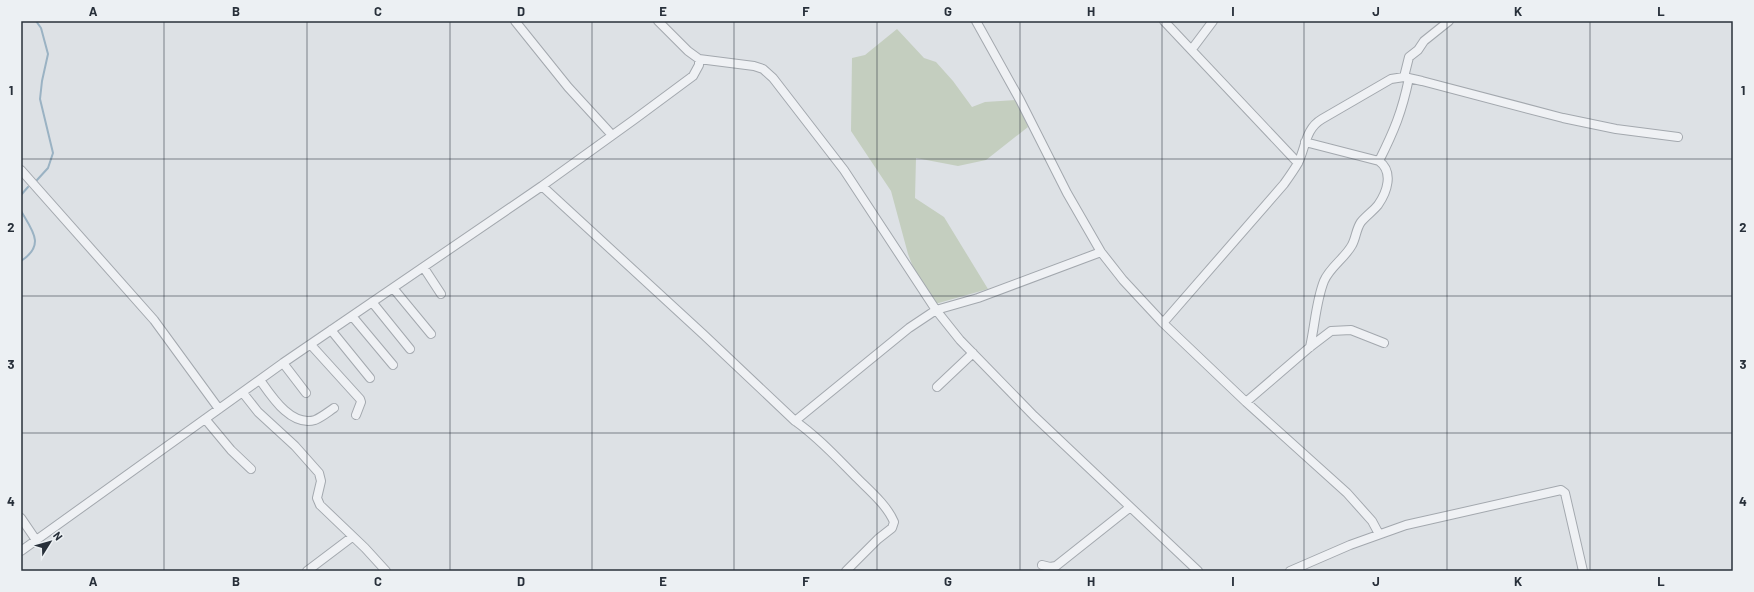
<svg xmlns="http://www.w3.org/2000/svg" width="1754" height="592" viewBox="0 0 1754 592" font-family="Barlow,sans-serif">
	<rect width="100%" height="100%" fill="#dde1e5"/>
	<path fill="#c4cebf" d="M 897,29 L 924,58 L 936,62 L 953,81 L 972,107 L 985,102 L 1016,100 L 1028,127 L 986,160 L 958,166 L 916,158 L 915,198 L 944,217 L 988,289 L 928,306 L 908,254 L 891,191 L 851,131 L 852,58 L 865,55 Z"/>
	<g fill="none" stroke-linecap="round" stroke-linejoin="round">
		<path stroke="#9ab2c3" stroke-width="2" d="M 36,21 L 41,28 L 48,54 L 42,81 L 40,99 L 53,153 L 48,168 L 37,180
			M 21,195 L 28,187
			M 21,211 C 32,230 46,245 21,261"/>
		<defs>
			<path id="minor" d="M 515,21 L 568,87 L 612,135
				M 658,21 L 688,51 L 699,59 L 754,66 L 763,69 L 773,78 L 844,170 L 936,310 L 960,340 L 1034,416 L 1198,571
				M 976,21 L 1020,100 L 1067,193 L 1101,252 L 1123,280 L 1163,323 L 1246,402 L 1347,493 L 1372,521 L 1379,534
				M 1164,21 L 1298,163
				M 1192,49 L 1213,21
				M 1404,77 L 1409,57 L 1418,50 L 1424,41 L 1449,21
				M 1305,142 L 1379,161 C 1394,172 1387,192 1378,205 C 1373,211 1366,216 1361,222 C 1356,229 1356,238 1352,245 C 1345,258 1330,267 1324,281 C 1316,301 1315,325 1310,347
				M 1379,161 C 1394,131 1402,112 1409,78
				M 21,170 L 154,320 L 219,409
				M 542,186 L 704,335 L 795,421
				M 424,268 L 441,294
				M 393,288 L 431,334
				M 372,302 L 410,349
				M 352,316 L 393,365
				M 1163,323 L 1284,184 C 1289,177 1294,170 1298,163 C 1306,147 1305,129 1322,119 L 1391,79 L 1404,77 L 1422,81 L 1563,118 L 1616,129 L 1678,137
				M 331,330 L 370,378
				M 311,345 L 360,399 L 361,402 L 356,415
				M 283,363 L 306,393
				M 260,380 C 272,397 291,427 315,420 C 322,417 328,412 334,408
				M 937,387 L 973,353
				M 243,393 L 258,412 L 295,446 L 319,473 L 321,481 L 317,498 L 320,505 L 365,548 L 386,571
				M 1246,402 L 1310,347 L 1331,331 L 1351,330 L 1384,343
				M 206,420 L 231,450 L 251,469
				M 21,518 L 36,540
				M 21,551 L 283,363 L 542,186 L 635,119 L 693,76 L 699,65 L 699,59
				M 1042,565 L 1050,567 L 1056,566 L 1129,508
				M 307,571 L 352,537
				M 846,571 L 878,539 L 892,528 L 894,522 C 887,505 869,490 856,477 C 837,458 818,437 795,421 L 909,328 L 936,310 L 978,298 L 1101,252
				M 1290,571 L 1350,545 L 1406,525 L 1561,490 L 1565,493 L 1583,571"/>
		</defs>
		<use href="#minor" stroke="#a3a8ae" stroke-width="10"/>
		<use href="#minor" stroke="#eff1f4" stroke-width="8"/>
	</g>
	<path fill="none" stroke="#28303a" stroke-width="1" stroke-opacity="0.55" d="M 164,21 L 164,571M 307,21 L 307,571M 450,21 L 450,571M 592,21 L 592,571M 734,21 L 734,571M 877,21 L 877,571M 1020,21 L 1020,571M 1162,21 L 1162,571M 1304,21 L 1304,571M 1447,21 L 1447,571M 1590,21 L 1590,571M 21,159 L 1733,159M 21,296 L 1733,296M 21,433 L 1733,433"/>
	<rect width="1754" height="592" fill="none" stroke="#ecf0f3" stroke-width="44"/>
	<g transform="translate(50 542) rotate(53)" stroke="#ecf0f3" stroke-width="3" paint-order="stroke">
	<path d="M0-3L7 15L0 10L-7 15Z" fill="#28303a"/>
	<text y="-6" font-size="11" font-weight="bold" text-anchor="middle" fill="#28303a">N</text>
	</g>
	<rect x="22" y="22" width="1710" height="548" fill="none" stroke="#28303a" stroke-width="1.5"/>
	<g font-size="13" text-anchor="middle" font-weight="bold" fill="#28303a">
		<text x="93" y="16">A</text>
		<text x="236" y="16">B</text>
		<text x="378" y="16">C</text>
		<text x="521" y="16">D</text>
		<text x="663" y="16">E</text>
		<text x="806" y="16">F</text>
		<text x="948" y="16">G</text>
		<text x="1091" y="16">H</text>
		<text x="1233" y="16">I</text>
		<text x="1376" y="16">J</text>
		<text x="1518" y="16">K</text>
		<text x="1661" y="16">L</text>
		<text x="11" y="95">1</text>
		<text x="1743" y="95">1</text>
		<text x="11" y="232">2</text>
		<text x="1743" y="232">2</text>
		<text x="11" y="369">3</text>
		<text x="1743" y="369">3</text>
		<text x="11" y="506">4</text>
		<text x="1743" y="506">4</text>
		<text x="93" y="586">A</text>
		<text x="236" y="586">B</text>
		<text x="378" y="586">C</text>
		<text x="521" y="586">D</text>
		<text x="663" y="586">E</text>
		<text x="806" y="586">F</text>
		<text x="948" y="586">G</text>
		<text x="1091" y="586">H</text>
		<text x="1233" y="586">I</text>
		<text x="1376" y="586">J</text>
		<text x="1518" y="586">K</text>
		<text x="1661" y="586">L</text>
	</g>
</svg>
